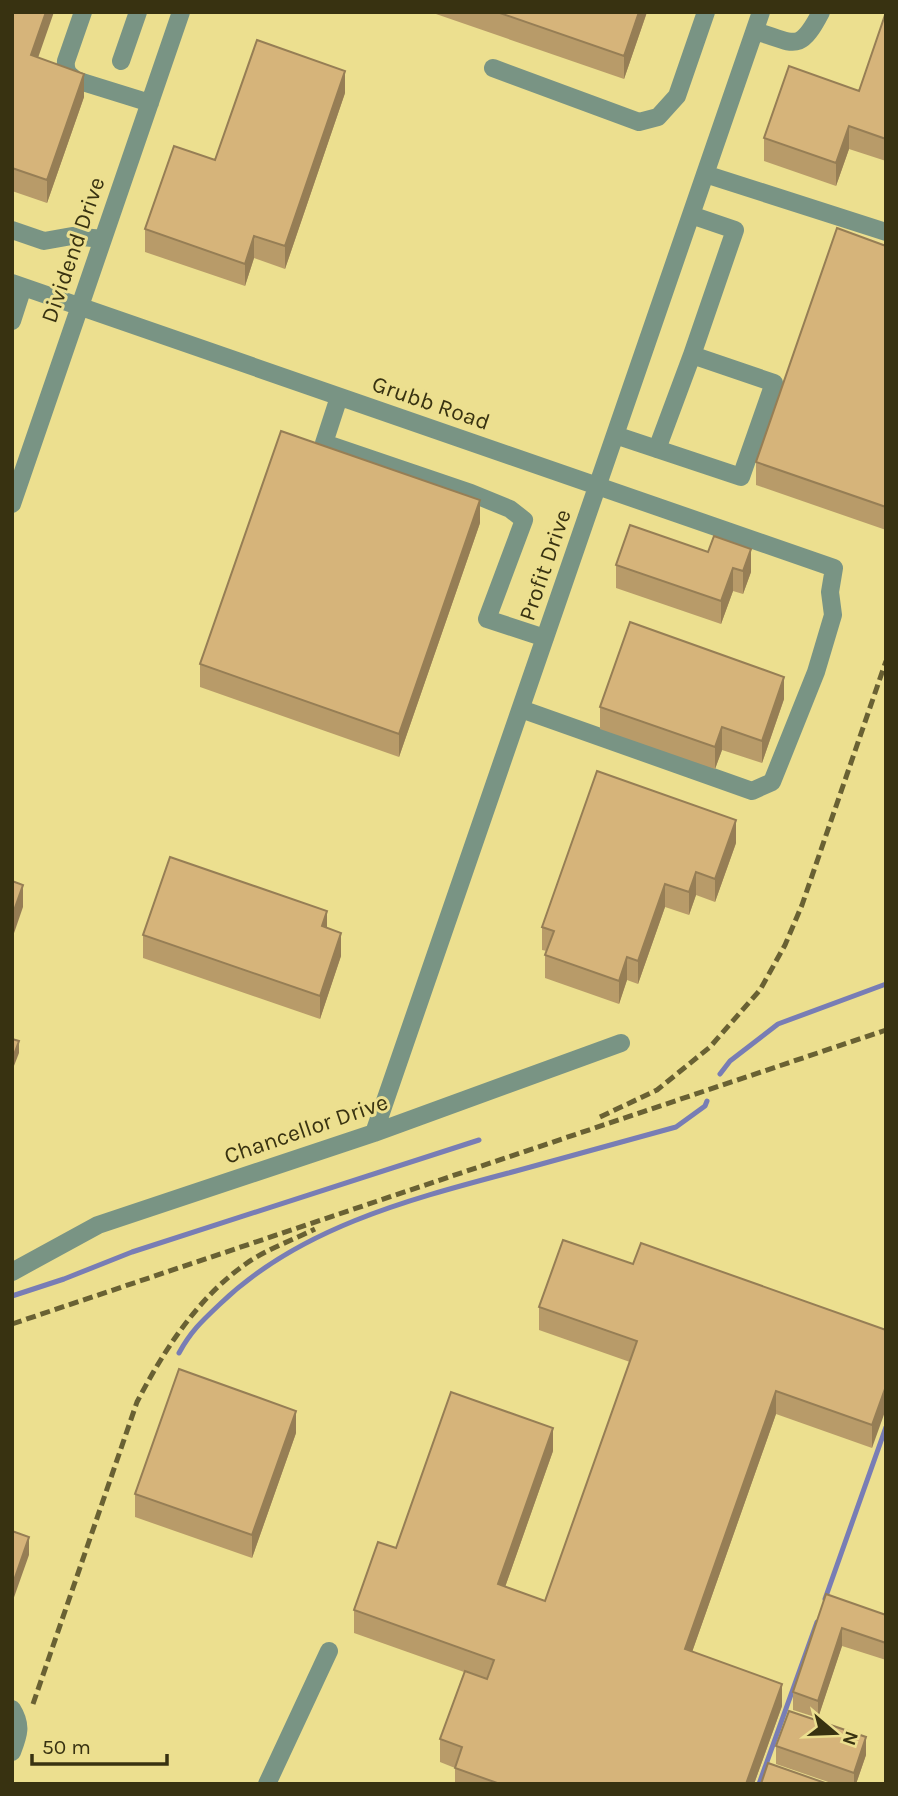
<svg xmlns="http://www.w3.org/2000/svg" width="898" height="1796" viewBox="0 0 898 1796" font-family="Karla,sans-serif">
	<rect width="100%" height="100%" fill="#ecdf8f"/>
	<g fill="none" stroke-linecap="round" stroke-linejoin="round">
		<path stroke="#787db5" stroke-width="5" d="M 720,1074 L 730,1061 L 778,1024 L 886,984
			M 12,1296 L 64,1279 L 132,1252 L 479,1140
			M 179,1353 C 191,1331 202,1321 220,1304 C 300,1227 411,1199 516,1171 C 569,1156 623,1142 676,1127 L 705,1106 L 707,1101
			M 825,1599 L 886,1427
			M 759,1784 L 817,1622"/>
		<path stroke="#799484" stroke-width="18" d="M 83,12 L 66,61 C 65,71 68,74 76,80 L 150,103
			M 755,31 C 795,43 799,54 821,12
			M 121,61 L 138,12
			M 493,68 L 639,122 L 658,117 L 677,96 L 706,12
			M 705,174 L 886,232
			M 12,230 L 44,241 L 72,236 L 103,239
			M 12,283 L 834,568 L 830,592 L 833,615 L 816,672 L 772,782 L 752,791 L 521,709
			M 12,321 L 23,287
			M 339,397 L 324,443 L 471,493 L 510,509 L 524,520 L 487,619 L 545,638
			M 615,435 L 741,477 L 774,383 L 692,355 L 735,230 L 691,215
			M 657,449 L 692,355
			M 12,504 L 181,12
			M 374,1133 L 761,12
			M 12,1272 L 98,1225 L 374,1133 L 621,1043
			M 12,1709 C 22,1725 19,1734 12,1752
			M 267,1784 L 329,1651"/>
		<path stroke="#696133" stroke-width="5" stroke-dasharray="10 5" stroke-linecap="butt" d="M 600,1117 L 657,1090 L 710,1047 L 760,990 L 785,945 L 802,905 L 886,661
			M 12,1324 L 886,1030
			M 33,1704 L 137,1402 C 164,1350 198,1297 247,1263 C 267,1249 293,1240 315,1229"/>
	</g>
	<path fill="#b89b69" d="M 12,12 L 38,58 L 84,97 L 47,203 L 12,191 Z
		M 436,12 L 647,12 L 624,79 L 436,14 Z
		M 886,12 L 886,161 L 849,149 L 836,186 L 764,161 L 764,138 L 859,91 Z
		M 345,93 L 285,269 L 254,258 L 245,286 L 145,252 L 145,229 L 215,160 Z
		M 886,246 L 886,530 L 756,485 L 756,462 Z
		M 480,523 L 399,757 L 200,687 L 200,664 Z
		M 630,525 L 751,572 L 743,594 L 733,591 L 721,624 L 616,588 L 616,565 Z
		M 784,699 L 762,763 L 722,750 L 715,769 L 600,729 L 600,707 Z
		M 736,843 L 715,902 L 696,895 L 689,915 L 665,907 L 638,984 L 627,980 L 619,1004 L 545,978 L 545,955 L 547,951 L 542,950 L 542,927 Z
		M 327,928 L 341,956 L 320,1019 L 143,958 L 143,935 Z
		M 633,1264 L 886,1330 L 872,1448 L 776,1414 L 692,1652 L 782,1706 L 754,1784 L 455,1784 L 455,1768 L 440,1762 L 440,1739 L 464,1672 L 354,1633 L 354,1610 L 396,1548 L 553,1451 L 505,1587 L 545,1601 L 630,1362 L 539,1330 L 539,1307 Z
		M 296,1433 L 252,1558 L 135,1517 L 135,1494 Z
		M 826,1594 L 886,1615 L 886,1660 L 842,1646 L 818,1718 L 793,1710 L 793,1692 Z
		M 776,1746 L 866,1755 L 856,1784 L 834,1784 L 776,1764 Z"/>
	<path fill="#967e55" d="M 46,12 L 54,12 L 31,78 L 31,55 Z
		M 639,12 L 647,12 L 624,79 L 624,56 Z
		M 345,71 L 345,93 L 285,269 L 285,246 Z
		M 84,74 L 84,97 L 47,203 L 47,180 Z
		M 849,126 L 849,149 L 836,186 L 836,163 Z
		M 254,236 L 254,258 L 245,286 L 245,264 Z
		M 480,500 L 480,523 L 399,757 L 399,734 Z
		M 751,549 L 751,572 L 743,594 L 743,571 Z
		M 733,568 L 733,591 L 721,624 L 721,601 Z
		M 784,677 L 784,699 L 762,763 L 762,741 Z
		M 722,727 L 722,750 L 715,769 L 715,747 Z
		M 736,820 L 736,843 L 715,902 L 715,879 Z
		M 696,872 L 696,895 L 689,915 L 689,892 Z
		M 665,884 L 665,907 L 638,984 L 638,961 Z
		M 23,885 L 23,907 L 12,939 L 12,916 Z
		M 327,911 L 327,933 L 322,926 Z
		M 341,933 L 341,956 L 320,1019 L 320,996 Z
		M 627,957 L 627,980 L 619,1004 L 619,981 Z
		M 19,1041 L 19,1053 L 12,1071 L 12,1060 Z
		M 886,1386 L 886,1409 L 872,1448 L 872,1425 Z
		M 776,1391 L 776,1414 L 685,1672 L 685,1649 Z
		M 296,1411 L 296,1433 L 252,1558 L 252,1535 Z
		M 553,1428 L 553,1451 L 498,1607 L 498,1584 Z
		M 29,1537 L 29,1555 L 12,1603 L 12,1586 Z
		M 842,1628 L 842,1646 L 818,1718 L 818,1701 Z
		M 782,1684 L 782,1706 L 754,1784 L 746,1784 Z
		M 866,1737 L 866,1755 L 856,1784 L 854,1784 L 854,1773 Z"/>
	<path fill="#d6b47a" stroke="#967e55" stroke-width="2" d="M 12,12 L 46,12 L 31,55 L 84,74 L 47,180 L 12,168 Z
		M 497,12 L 639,12 L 624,56 Z
		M 886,12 L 886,139 L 849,126 L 836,163 L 764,138 L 789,66 L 859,91 Z
		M 257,40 L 345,71 L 285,246 L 254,236 L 245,264 L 145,229 L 174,146 L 215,160 Z
		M 837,228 L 886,246 L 886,507 L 756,462 Z
		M 281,431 L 480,500 L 399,734 L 200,664 Z
		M 630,525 L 708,552 L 714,536 L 751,549 L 743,571 L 733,568 L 721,601 L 616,565 Z
		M 630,622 L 784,677 L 762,741 L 722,727 L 715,747 L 600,707 Z
		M 597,771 L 736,820 L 715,879 L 696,872 L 689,892 L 665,884 L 638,961 L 627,957 L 619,981 L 545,955 L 554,931 L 542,927 Z
		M 170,857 L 327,911 L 322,926 L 341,933 L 320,996 L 143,935 Z
		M 12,881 L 23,885 L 12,916 Z
		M 12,1039 L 19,1041 L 12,1060 Z
		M 563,1240 L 633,1264 L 641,1243 L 886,1330 L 886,1386 L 872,1425 L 776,1391 L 685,1649 L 782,1684 L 746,1784 L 500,1784 L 455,1768 L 462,1747 L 440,1739 L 465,1671 L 487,1679 L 494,1660 L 354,1610 L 378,1542 L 396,1548 L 451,1392 L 553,1428 L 498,1584 L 545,1601 L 637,1341 L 539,1307 Z
		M 179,1369 L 296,1411 L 252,1535 L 135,1494 Z
		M 12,1531 L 29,1537 L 12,1586 Z
		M 826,1594 L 886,1615 L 886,1643 L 842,1628 L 818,1701 L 793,1692 Z
		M 789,1711 L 866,1737 L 854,1773 L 776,1746 Z
		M 768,1763 L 828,1784 L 761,1784 Z"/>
	<g text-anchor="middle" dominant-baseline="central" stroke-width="6" stroke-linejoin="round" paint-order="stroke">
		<g font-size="23" fill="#383211" stroke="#ecdf8f">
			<text transform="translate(73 250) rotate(-71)">Dividend Drive</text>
			<text transform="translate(431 403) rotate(19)">Grubb Road</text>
			<text transform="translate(545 565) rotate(-71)">Profit Drive</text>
			<text transform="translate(306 1129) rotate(-19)">Chancellor Drive</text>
		</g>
	</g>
	<rect width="898" height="1796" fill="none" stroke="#383211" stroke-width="28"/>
	<g transform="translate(835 1733) rotate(109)" stroke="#ecdf8f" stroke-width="5" paint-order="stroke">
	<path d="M0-5L12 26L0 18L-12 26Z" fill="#383211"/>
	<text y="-10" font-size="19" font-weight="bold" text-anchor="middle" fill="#383211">N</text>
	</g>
	<path d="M32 1754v10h135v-10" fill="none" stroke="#383211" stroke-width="3.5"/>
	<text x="42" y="1754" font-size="21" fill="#383211" stroke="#ecdf8f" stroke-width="5" paint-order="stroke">50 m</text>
</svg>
